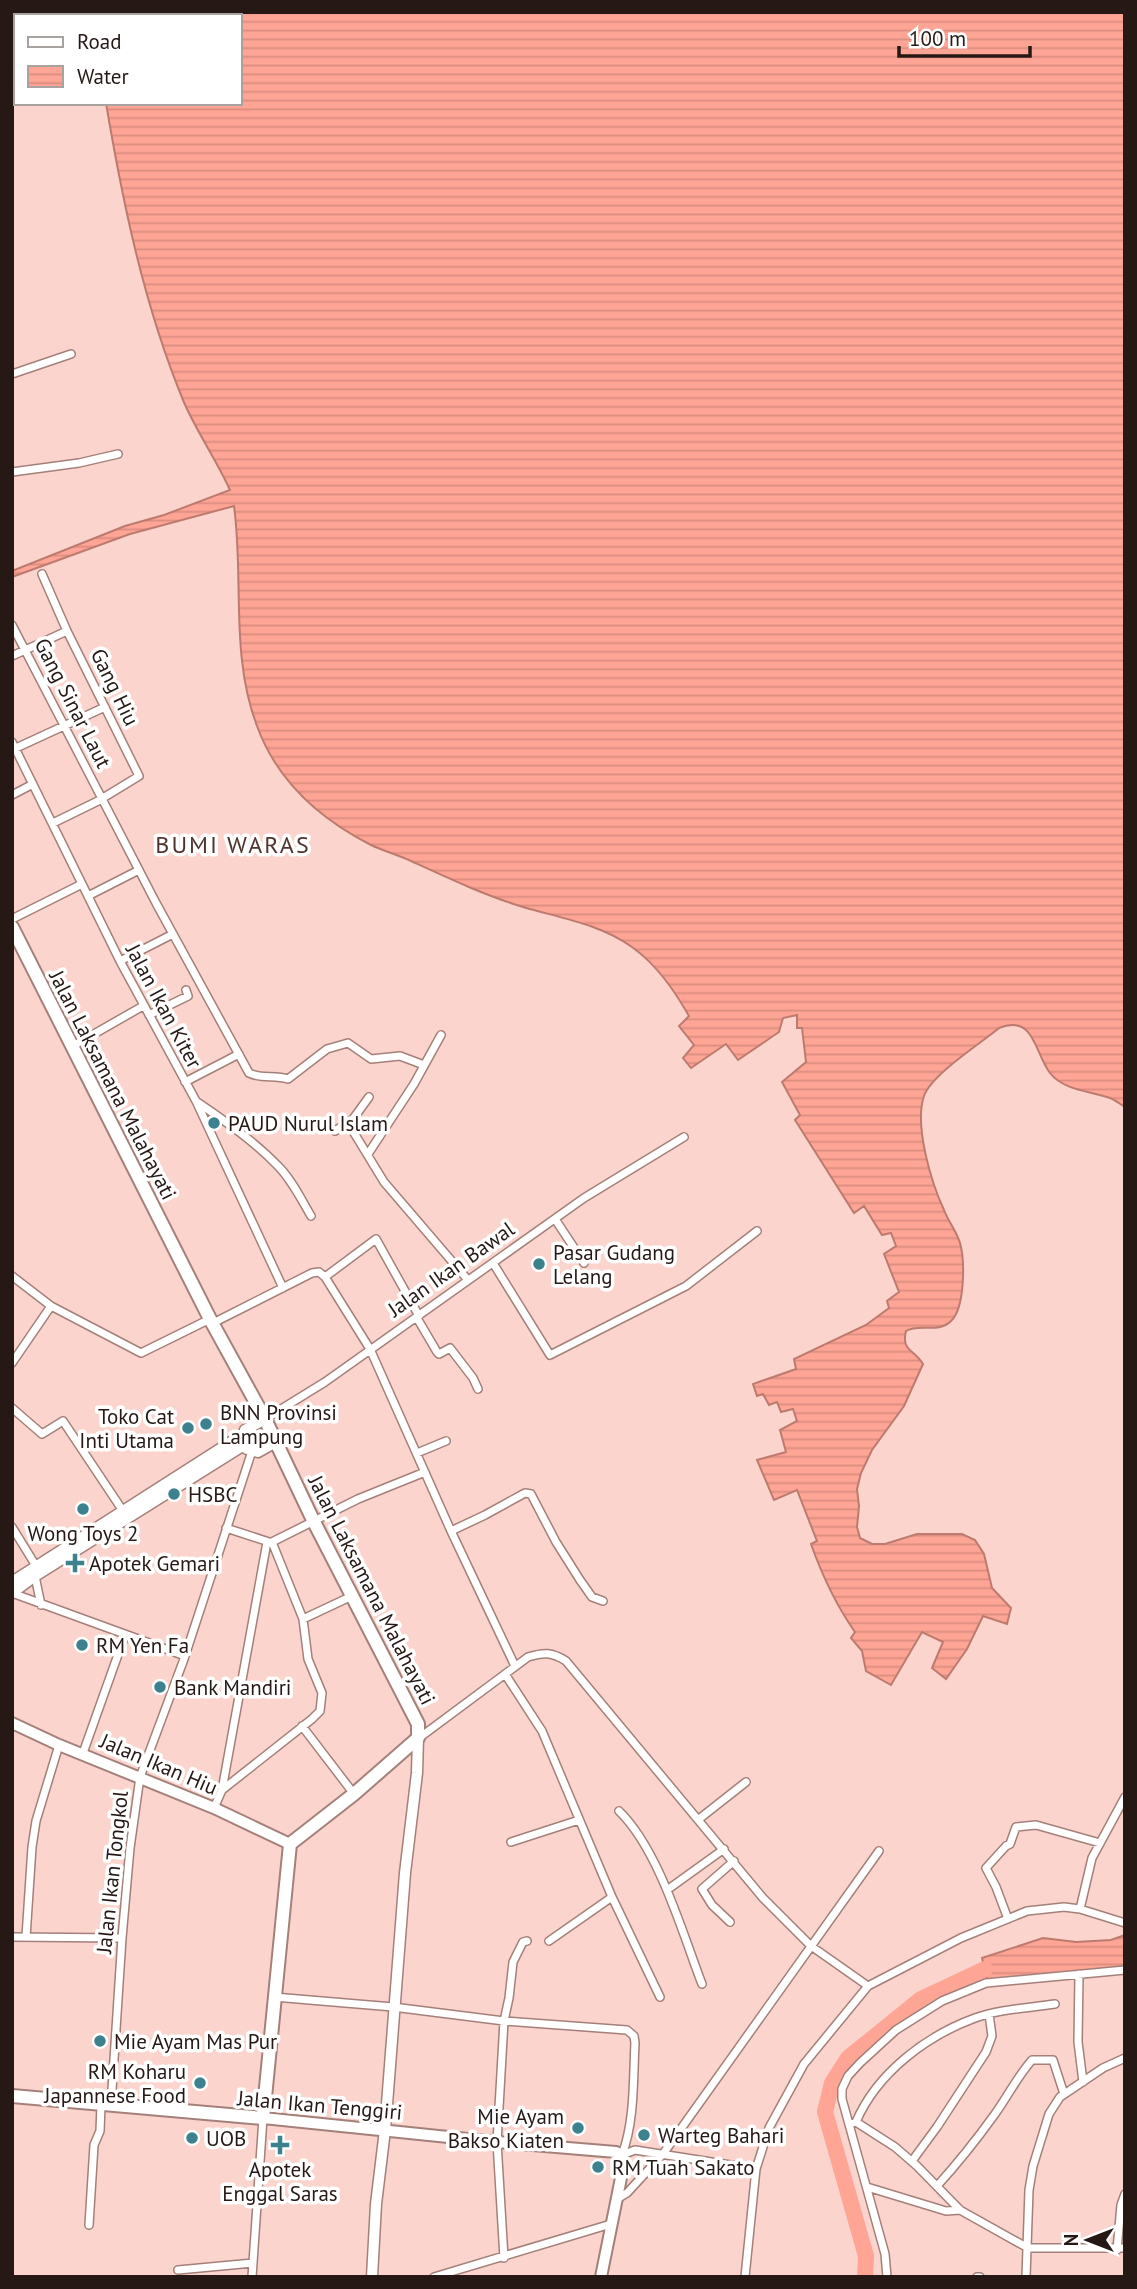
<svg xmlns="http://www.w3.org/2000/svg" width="1137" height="2289" viewBox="0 0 1137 2289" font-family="'PT Sans',sans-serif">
	<defs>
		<pattern id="water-rules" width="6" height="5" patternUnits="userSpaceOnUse" patternTransform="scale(1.75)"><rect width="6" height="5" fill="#fea596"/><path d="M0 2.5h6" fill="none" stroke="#da8d80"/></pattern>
	</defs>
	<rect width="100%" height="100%" fill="#fbd4cd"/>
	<path fill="url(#water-rules)" stroke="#bd7b6f" stroke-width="2" d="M 91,12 L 1125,12 L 1125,1107 C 1120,1104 1115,1100 1110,1098 C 1091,1091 1064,1091 1050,1073 C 1034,1052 1035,1014 999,1028 C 980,1044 932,1074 924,1096 C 914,1125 931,1182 944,1210 C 948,1221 957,1232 960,1243 C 965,1261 965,1308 951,1321 C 938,1334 920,1323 906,1331 C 901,1351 914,1349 923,1364 L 904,1406 L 872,1450 L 861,1473 L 857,1489 L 859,1506 L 857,1527 L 860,1538 L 872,1544 L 885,1544 L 917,1534 L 962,1534 L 975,1540 L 984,1554 L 992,1588 L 1011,1608 L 1007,1624 L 983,1616 L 967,1649 L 946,1679 L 932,1668 L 943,1642 L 922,1632 L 891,1685 L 866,1671 L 862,1651 L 851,1638 L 855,1632 C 836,1605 822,1575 811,1544 L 817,1541 L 797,1490 L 774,1500 L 757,1460 L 786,1452 L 780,1430 L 797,1421 L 793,1409 L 781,1412 L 777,1402 L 769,1405 L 763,1394 L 757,1396 L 753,1384 L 796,1369 L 794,1359 L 866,1325 L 889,1308 L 887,1301 L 899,1292 L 884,1254 L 896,1246 L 891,1233 L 882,1235 L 864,1206 L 854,1213 L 795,1120 L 800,1115 L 782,1082 L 806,1062 L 802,1028 L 797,1028 L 797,1015 L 783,1018 L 779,1032 L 738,1060 L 726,1044 L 691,1068 L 683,1058 L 694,1045 L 679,1026 L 689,1016 C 674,990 657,965 632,947 C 600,924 560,918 523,907 C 484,895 448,878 411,861 C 398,855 384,851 371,845 C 320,819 277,781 257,726 C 230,655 244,579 234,506 L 130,534 L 12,577 L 12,571 L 125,526 L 164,515 L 230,490 C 216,459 196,431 183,400 C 144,305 123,204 106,103 L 240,103 L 240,16 L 91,16 Z
		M 1125,1935 L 1125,1968 L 987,1980 L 982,1958 L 1043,1938 L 1076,1942 L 1111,1940 Z"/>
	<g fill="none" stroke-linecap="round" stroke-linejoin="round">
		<path stroke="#fea596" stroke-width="16" d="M 865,2277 L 866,2256 L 825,2112 L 832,2083 L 848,2058 L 921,1999 L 985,1969"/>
		<defs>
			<path id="street" d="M 12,47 L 16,47
				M 12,374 L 71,354
				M 12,472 L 79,463 L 118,454
				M 42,574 L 67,631 L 139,776 L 98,801 L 53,823
				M 12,625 L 156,903 L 249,1073 C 260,1079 275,1075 288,1079 L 327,1049 L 348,1043 L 371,1059 L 400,1056 L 424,1065
				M 12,656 L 67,631
				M 12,742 L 120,961 L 196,1101 L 283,1288
				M 16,748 L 105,707
				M 12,795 L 33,784
				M 88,896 L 139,870
				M 12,919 L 82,884
				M 120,961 L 173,934
				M 149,1015 L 188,996 L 186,990
				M 73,1046 L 143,1006
				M 185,1082 L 239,1054
				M 197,1102 C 225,1121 254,1141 278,1166 C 292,1180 301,1199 311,1216
				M 348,1123 L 384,1182 L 468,1280
				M 335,1131 L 353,1119 L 369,1097
				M 368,1154 L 414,1084 L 441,1035
				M 555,1219 L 584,1263
				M 493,1263 L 550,1355 L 686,1286 L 757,1231
				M 12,1276 L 51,1306 L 141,1353 L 210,1319
				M 325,1277 L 376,1239 L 419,1316
				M 417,1318 L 437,1352 L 439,1354 L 450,1348 L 473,1378 L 478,1389
				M 213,1323 L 312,1273 L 319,1272 L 325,1277 L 370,1349 L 451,1531 L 515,1666
				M 12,1363 L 51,1306
				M 12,1408 L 42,1434 L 63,1421 L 123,1511
				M 265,1419 L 325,1382 L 584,1198 L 684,1137
				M 417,1453 L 446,1441
				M 12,1527 L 36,1566
				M 226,1528 L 269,1542
				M 451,1531 L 485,1515 L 525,1493 L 531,1494 L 556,1542 L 580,1580 L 592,1597 L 603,1601
				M 272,1542 L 358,1499 L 425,1472
				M 35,1576 L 41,1605
				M 12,1593 L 185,1656
				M 303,1619 L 352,1596
				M 505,1674 L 542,1731 L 612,1897 L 660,1997
				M 302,1726 L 354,1794
				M 419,1738 L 528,1657 C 544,1652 552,1652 566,1661 L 763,1898 L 811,1946 L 868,1986
				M 83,1753 L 125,1635
				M 222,1790 L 312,1719 L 320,1711 L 322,1693 L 308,1659 L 303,1619 L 272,1542
				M 214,1808 L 222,1790 L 267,1542
				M 619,1811 C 659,1850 682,1932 702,1984
				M 699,1819 L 746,1782
				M 511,1842 L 579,1820
				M 667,1890 L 724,1849
				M 1080,1909 L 1092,1858 L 1125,1797
				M 1008,1919 L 996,1887 L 986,1868 L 1006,1846 L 1010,1844 L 1016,1827 L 1036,1825 L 1100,1843
				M 730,1922 L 712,1905 L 702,1889 L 734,1861
				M 12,1937 L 122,1938
				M 26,1937 L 32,1847 L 36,1821 L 59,1745
				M 549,1941 L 612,1897
				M 1079,1974 L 1078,2042 L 1083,2082
				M 274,1997 L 393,2007 L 504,2021 L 627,2030 L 634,2036 L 635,2043 C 633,2080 635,2120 622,2155
				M 111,2105 L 122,1938 L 130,1848 L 140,1777 L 184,1659 L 252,1451
				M 856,2122 C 877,2073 926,2036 975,2018 C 1000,2009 1029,2008 1055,2004
				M 850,2124 L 856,2122 L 895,2147 L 917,2166 L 960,2210 L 1028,2248 L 1125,2248
				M 622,2155 L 635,2150 L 756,2169
				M 912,2161 L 937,2127 L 986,2052 L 992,2036 L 989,2014
				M 937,2186 C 958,2163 977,2139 995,2114 C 1008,2096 1017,2077 1032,2060 L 1053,2060 L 1064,2094
				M 867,2187 L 946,2211 L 960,2210
				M 617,2199 L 627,2193 L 663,2154 L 879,1851
				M 89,2225 L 94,2145 L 100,2131 L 101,2105
				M 1117,2250 L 1121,2205 L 1125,2194
				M 504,2258 L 497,2142 L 504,2021 L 509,1998 L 513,1962 L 523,1942 L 527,1941
				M 178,2270 L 253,2263
				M 252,2277 L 263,2118
				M 434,2277 L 611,2224
				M 745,2277 L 756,2169 L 769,2128 L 804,2064 L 868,1986 L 961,1938 L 1027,1911 L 1064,1907 L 1080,1909 L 1125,1923
				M 887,2277 L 885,2254 L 842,2099 L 842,2089 L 848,2076 L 860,2063 L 896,2030 L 942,2001 L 986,1983 L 1125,1970
				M 977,2277 L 980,2277
				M 1026,2277 L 1029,2190 L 1033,2166 L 1049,2114 L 1060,2097 L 1103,2068 L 1125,2058"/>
			<path id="secondary" d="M 265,1419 L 245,1430 L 242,1442 L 247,1449 L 258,1452 L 276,1442
				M 12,1582 L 242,1435
				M 12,1593 L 35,1576 L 244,1445
				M 372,2277 L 376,2204 L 385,2130 L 405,1873 L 417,1773 L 418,1738"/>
			<path id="primary" d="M 12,1723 L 59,1745 L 214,1808 L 290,1844
				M 263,2118 L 497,2142 L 616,2152 L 622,2155 L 624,2163 L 601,2277"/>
			<path id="highway" d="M 12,927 L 210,1319 L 265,1419 L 313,1520 L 418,1724 L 418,1738 L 354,1794 L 290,1844 L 263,2118 L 12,2096"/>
		</defs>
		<use href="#street" stroke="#a4807a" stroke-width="10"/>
		<use href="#secondary" stroke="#a4807a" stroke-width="13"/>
		<use href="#primary" stroke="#a4807a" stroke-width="14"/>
		<use href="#highway" stroke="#a4807a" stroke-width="16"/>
		<use href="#street" stroke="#fff" stroke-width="7"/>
		<use href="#secondary" stroke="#fff" stroke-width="10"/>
		<use href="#primary" stroke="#fff" stroke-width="10"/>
		<use href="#highway" stroke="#fff" stroke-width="12"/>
	</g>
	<g fill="#3c818d" stroke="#fff" stroke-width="2.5">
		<circle cx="214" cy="1123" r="7"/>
		<circle cx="539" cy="1264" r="7"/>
		<circle cx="206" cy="1424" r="7"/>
		<circle cx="188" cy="1428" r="7"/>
		<circle cx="174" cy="1494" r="7"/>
		<circle cx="83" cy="1509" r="7"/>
		<path d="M71.5 1552.5h7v7h7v7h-7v7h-7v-7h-7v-7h7z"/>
		<circle cx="82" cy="1645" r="7"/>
		<circle cx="160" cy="1687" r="7"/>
		<circle cx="100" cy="2041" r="7"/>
		<circle cx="200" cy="2083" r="7"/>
		<circle cx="578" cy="2128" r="7"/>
		<circle cx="644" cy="2135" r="7"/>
		<circle cx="192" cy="2138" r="7"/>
		<path d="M276.5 2134.5h7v7h7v7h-7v7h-7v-7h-7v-7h7z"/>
		<circle cx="598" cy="2167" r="7"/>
	</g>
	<g text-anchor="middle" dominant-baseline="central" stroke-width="7" stroke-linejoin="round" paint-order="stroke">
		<g font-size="21" fill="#251815" stroke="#fff">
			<text transform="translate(115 687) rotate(64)">Gang Hiu</text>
			<text transform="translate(73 703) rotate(63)">Gang Sinar Laut</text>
			<text transform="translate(164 1006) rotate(62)">Jalan Ikan Kiter</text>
			<text transform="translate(113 1085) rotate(63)">Jalan Laksamana Malahayati</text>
			<text transform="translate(451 1269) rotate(-35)">Jalan Ikan Bawal</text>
			<text transform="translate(372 1590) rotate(63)">Jalan Laksamana Malahayati</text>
			<text transform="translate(159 1764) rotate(23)">Jalan Ikan Hiu</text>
			<text transform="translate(112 1872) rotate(-84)">Jalan Ikan Tongkol</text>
			<text transform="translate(320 2105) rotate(5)">Jalan Ikan Tenggiri</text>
		</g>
		<g font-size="21" fill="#251815" stroke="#fff" text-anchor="start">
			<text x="228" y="1123">PAUD Nurul Islam</text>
			<text x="553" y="1252">Pasar Gudang<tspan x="553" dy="24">Lelang</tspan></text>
			<text x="220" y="1412">BNN Provinsi<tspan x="220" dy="24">Lampung</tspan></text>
			<text x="174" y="1416" text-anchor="end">Toko Cat<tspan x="174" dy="24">Inti Utama</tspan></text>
			<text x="188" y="1494">HSBC</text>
			<text x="83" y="1533" text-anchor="middle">Wong Toys 2</text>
			<text x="89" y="1563">Apotek Gemari</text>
			<text x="96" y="1645">RM Yen Fa</text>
			<text x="174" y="1687">Bank Mandiri</text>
			<text x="114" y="2041">Mie Ayam Mas Pur</text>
			<text x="186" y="2071" text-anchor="end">RM Koharu<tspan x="186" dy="24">Japannese Food</tspan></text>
			<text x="564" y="2116" text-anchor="end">Mie Ayam<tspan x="564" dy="24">Bakso Kiaten</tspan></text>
			<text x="658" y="2135">Warteg Bahari</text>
			<text x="206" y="2138">UOB</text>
			<text x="612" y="2167">RM Tuah Sakato</text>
			<text x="280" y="2169" text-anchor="middle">Apotek<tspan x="280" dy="24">Enggal Saras</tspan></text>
		</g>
		<g font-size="24" letter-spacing="2" fill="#51332e" stroke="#fff">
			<text x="233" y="844">BUMI WARAS</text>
		</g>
	</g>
	<rect width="1137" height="2289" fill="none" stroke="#251815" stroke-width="28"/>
	<rect x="14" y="14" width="228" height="91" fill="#ffffff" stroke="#a8a3a1" stroke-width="2"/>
	<rect x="28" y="37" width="35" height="10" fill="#ffffff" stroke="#a8a3a1" stroke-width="2"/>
	<text x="77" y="49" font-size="21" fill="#251815">Road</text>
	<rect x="28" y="66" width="35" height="21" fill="url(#water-rules)" stroke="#a8a3a1" stroke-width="2"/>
	<text x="77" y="84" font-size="21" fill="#251815">Water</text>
	<g transform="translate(1088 2240) rotate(270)" stroke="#ffffff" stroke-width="5" paint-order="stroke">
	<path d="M0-5L12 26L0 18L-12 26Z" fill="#251815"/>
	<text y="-10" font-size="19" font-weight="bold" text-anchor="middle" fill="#251815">N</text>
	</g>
	<path d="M899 46v10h131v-10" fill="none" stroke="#251815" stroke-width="3.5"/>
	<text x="909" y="46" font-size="21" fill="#251815" stroke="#ffffff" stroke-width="5" paint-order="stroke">100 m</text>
</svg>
